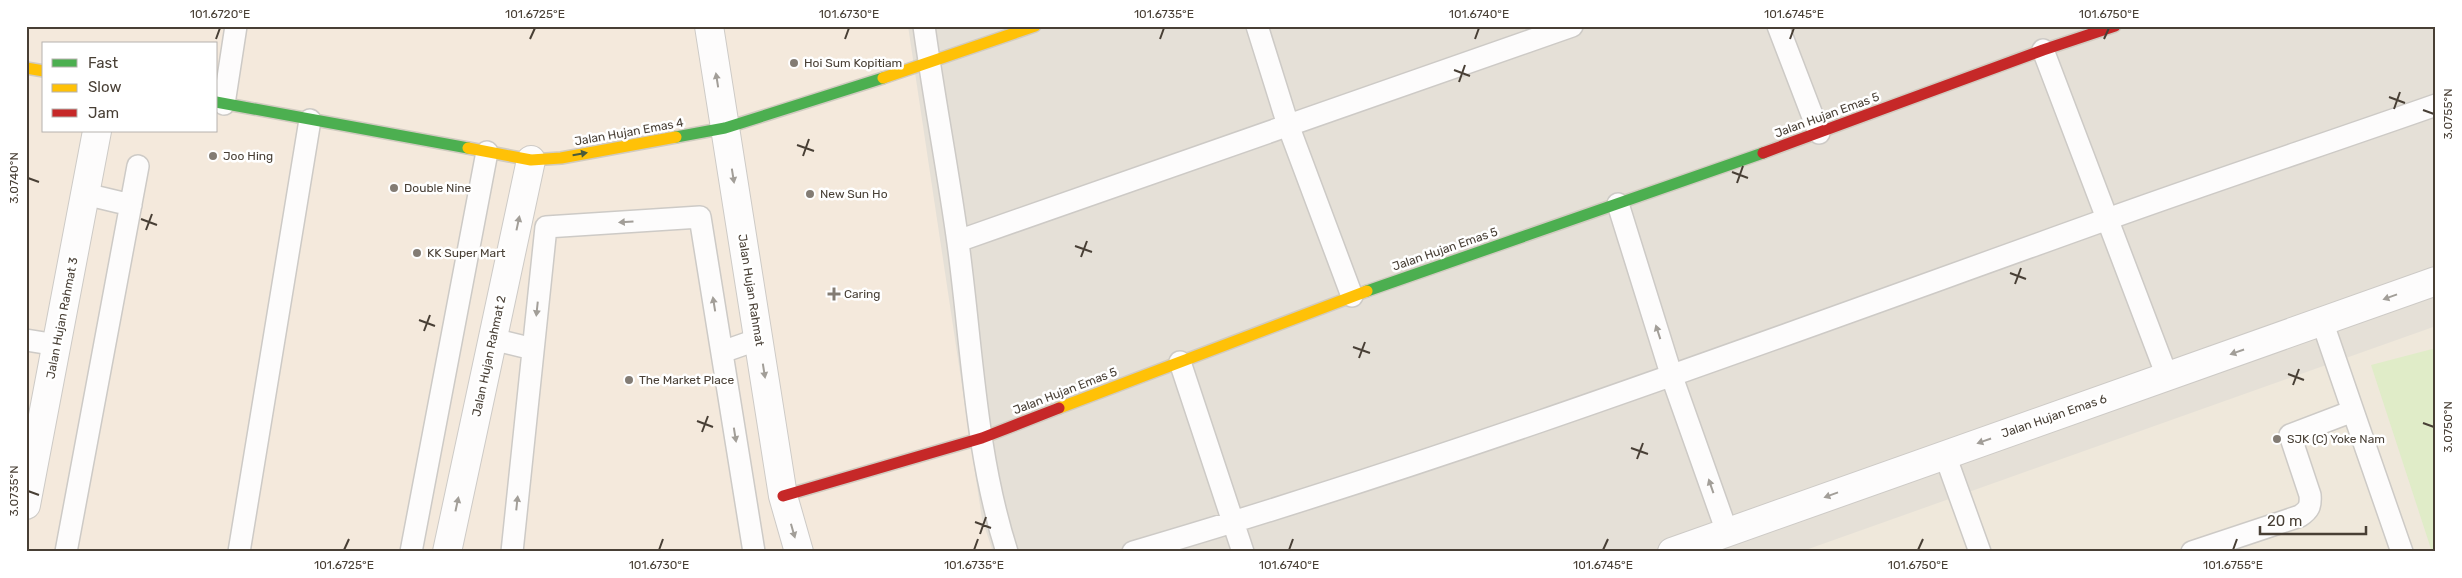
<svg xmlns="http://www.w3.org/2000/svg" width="2462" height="578" viewBox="0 0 2462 578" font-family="Rubik,sans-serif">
	<rect width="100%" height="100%" fill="#f0eeea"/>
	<path fill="#e5e0d7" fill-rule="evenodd" d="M 26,26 L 2436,26 L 2436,552 L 26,552 ZM 44,44 L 216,44 L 216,131 L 44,131 Z"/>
	<path fill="#f4e9dc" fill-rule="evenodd" d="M 26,26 L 908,26 L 982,519 L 993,552 L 26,552 ZM 44,44 L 216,44 L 216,131 L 44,131 Z"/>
	<path fill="#efe8db" d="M 2436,326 L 2436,552 L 1800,552 Z"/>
	<path fill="#e0ecc8" d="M 2436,348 L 2436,552 L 2432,552 L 2371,365 Z"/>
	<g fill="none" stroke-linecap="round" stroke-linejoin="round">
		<defs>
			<path id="lane" d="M 924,26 C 934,99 948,170 958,243 C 972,346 975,452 1007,552
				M 1257,26 L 1288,125 L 1352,296
				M 1778,26 L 1819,133
				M 2043,50 L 2167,376
				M 224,104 L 236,26
				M 85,194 L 131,205
				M 1618,204 L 1672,377 L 1727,532
				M 958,241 L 1572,26
				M 2322,321 L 2353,411
				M 492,339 L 533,349
				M 26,340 L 57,345
				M 722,352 L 759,339
				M 1180,362 L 1243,552
				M 1945,455 L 1980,552
				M 66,552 L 138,166
				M 239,552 L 310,120
				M 411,552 L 487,152
				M 512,552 L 546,227 L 700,217 L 754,552
				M 1133,552 C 1461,456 1781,336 2102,221 C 2213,181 2325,144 2436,105
				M 2192,552 L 2300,516 C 2309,510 2311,506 2310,495 L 2290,435 L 2353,411 L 2402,552"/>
			<path id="street" d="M 709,26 L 783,496 L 799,552
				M 26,505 L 97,131
				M 447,552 L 531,160
				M 1672,552 L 2436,281"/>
			<path id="fast" d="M 216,102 L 468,148
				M 676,137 L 725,128 L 883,78
				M 1367,291 L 1763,153"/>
			<path id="slow" d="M 26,68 L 44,71
				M 883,78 L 1035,26
				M 468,148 L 531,160 L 561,158 L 676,137
				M 1059,408 L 1367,291"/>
			<path id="jam" d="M 1763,153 L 2043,50 L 2115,26
				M 783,496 L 982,438 L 1059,408"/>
		</defs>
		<use href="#lane" stroke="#cdcac6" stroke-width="24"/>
		<use href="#street" stroke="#cdcac6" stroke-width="30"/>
		<use href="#fast" stroke="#d1cbc0" stroke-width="14"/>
		<use href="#slow" stroke="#d1cbc0" stroke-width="14"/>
		<use href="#jam" stroke="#d1cbc0" stroke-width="14"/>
		<use href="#lane" stroke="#fdfcfc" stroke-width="21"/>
		<use href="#street" stroke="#fdfcfc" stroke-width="28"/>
		<use href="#fast" stroke="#4caf50" stroke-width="11"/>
		<use href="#slow" stroke="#ffc107" stroke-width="11"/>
		<use href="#jam" stroke="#c62828" stroke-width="11"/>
	</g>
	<defs><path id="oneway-solid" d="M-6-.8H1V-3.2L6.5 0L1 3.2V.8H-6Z" transform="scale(1.25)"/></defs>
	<g fill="#a29e98">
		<use href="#oneway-solid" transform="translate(717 80) rotate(-99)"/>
		<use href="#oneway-solid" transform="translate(733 176) rotate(81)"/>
		<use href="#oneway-solid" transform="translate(626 222) rotate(176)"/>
		<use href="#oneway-solid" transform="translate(518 223) rotate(-78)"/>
		<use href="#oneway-solid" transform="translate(2390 297) rotate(160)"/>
		<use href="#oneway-solid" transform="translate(714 304) rotate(-99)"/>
		<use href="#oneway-solid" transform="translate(537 309) rotate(96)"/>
		<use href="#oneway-solid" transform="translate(1658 332) rotate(-108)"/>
		<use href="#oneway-solid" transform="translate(2237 352) rotate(161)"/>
		<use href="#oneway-solid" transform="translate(764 371) rotate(81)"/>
		<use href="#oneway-solid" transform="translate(735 435) rotate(81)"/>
		<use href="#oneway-solid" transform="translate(1984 441) rotate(161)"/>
		<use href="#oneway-solid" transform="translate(1711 486) rotate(-109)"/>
		<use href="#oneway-solid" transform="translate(1831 495) rotate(160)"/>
		<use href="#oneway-solid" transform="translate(517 503) rotate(-84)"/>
		<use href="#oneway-solid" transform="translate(457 504) rotate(-78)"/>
		<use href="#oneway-solid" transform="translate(793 531) rotate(74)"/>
	</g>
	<use fill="#495b3c" href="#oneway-solid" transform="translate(580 154) rotate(-10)"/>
	<path fill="none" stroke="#483f35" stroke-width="2" d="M 216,39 L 220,28M 530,39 L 535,28M 845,39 L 849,28M 1160,39 L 1164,28M 1475,39 L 1479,28M 1790,39 L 1794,28M 2104,39 L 2109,28M 1454,70 L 1470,76M 1459,82 L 1465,65M 2389,97 L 2405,103M 2394,109 L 2400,92M 2423,110 L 2434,114M 797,145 L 814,151M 803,156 L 809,139M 1732,172 L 1748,178M 28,178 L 39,182M 1737,183 L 1743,166M 141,219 L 157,225M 146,230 L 152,214M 1075,246 L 1092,252M 1081,257 L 1087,241M 2010,273 L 2026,279M 2015,284 L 2021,268M 419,320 L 435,326M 424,331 L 430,315M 1353,347 L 1370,353M 1359,358 L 1365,342M 2288,374 L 2304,380M 2293,385 L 2299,369M 697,421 L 713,427M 2423,423 L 2434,427M 702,432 L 708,416M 1631,448 L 1648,454M 1637,459 L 1643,443M 28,491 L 39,495M 975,522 L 991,528M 980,534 L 986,517M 344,550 L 349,539M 659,550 L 663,539M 974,550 L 978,539M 1289,550 L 1293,539M 1603,550 L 1608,539M 1918,550 L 1923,539M 2233,550 L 2237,539"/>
	<g fill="#837c74" stroke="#fff" stroke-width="2">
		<circle cx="794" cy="63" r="5"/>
		<circle cx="213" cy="156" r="5"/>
		<circle cx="394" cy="188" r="5"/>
		<circle cx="810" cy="194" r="5"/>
		<circle cx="417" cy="253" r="5"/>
		<path d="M831.5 286.5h5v5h5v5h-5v5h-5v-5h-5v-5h5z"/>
		<circle cx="629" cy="380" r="5"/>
		<circle cx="2277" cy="439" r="5"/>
	</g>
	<g text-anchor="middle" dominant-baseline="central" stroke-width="5" stroke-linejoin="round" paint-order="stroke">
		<g font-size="12" fill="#483f35" stroke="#fff" text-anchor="start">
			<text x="804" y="63">Hoi Sum Kopitiam</text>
			<text x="223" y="156">Joo Hing</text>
			<text x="404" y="188">Double Nine</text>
			<text x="820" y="194">New Sun Ho</text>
			<text x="427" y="253">KK Super Mart</text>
			<text x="844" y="294">Caring</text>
			<text x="639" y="380">The Market Place</text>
			<text x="2287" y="439">SJK (C) Yoke Nam</text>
		</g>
		<g font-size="12" fill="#483f35" stroke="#fff">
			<text transform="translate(1827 115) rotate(-20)">Jalan Hujan Emas 5</text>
			<text transform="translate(629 132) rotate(-10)">Jalan Hujan Emas 4</text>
			<text transform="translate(1445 249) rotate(-19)">Jalan Hujan Emas 5</text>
			<text transform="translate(751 290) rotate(81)">Jalan Hujan Rahmat</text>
			<text transform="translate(62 318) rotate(-79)">Jalan Hujan Rahmat 3</text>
			<text transform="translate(489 356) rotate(-78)">Jalan Hujan Rahmat 2</text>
			<text transform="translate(1065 391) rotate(-21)">Jalan Hujan Emas 5</text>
			<text transform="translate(2054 416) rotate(-19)">Jalan Hujan Emas 6</text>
		</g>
	</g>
	<rect width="2462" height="578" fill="none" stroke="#ffffff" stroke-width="55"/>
	<rect x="42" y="42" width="175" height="90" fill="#ffffff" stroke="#b6b2ae"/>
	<rect x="52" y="59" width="25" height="8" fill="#4caf50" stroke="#b6b2ae"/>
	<text x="88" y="68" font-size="15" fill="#483f35">Fast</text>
	<rect x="52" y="84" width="25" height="8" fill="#ffc107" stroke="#b6b2ae"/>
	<text x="88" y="92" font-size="15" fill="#483f35">Slow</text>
	<rect x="52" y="109" width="25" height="8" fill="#c62828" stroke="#b6b2ae"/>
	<text x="88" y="118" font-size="15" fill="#483f35">Jam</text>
	<path d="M2260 526v8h106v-8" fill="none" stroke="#483f35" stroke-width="2.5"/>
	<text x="2267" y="526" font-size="15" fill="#483f35" stroke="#ffffff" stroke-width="4" paint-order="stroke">20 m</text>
	<rect x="28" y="28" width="2406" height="522" fill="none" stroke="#483f35" stroke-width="2"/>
	<g font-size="12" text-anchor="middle" fill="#483f35">
		<text x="220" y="18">101.6720°E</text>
		<text x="535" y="18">101.6725°E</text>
		<text x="849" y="18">101.6730°E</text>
		<text x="1164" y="18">101.6735°E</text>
		<text x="1479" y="18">101.6740°E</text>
		<text x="1794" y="18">101.6745°E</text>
		<text x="2109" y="18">101.6750°E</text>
		<text transform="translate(2448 114) rotate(-90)" y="4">3.0755°N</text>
		<text transform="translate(14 178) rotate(-90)" y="4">3.0740°N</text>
		<text transform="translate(2448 427) rotate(-90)" y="4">3.0750°N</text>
		<text transform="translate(14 491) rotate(-90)" y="4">3.0735°N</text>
		<text x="344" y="569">101.6725°E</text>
		<text x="659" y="569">101.6730°E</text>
		<text x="974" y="569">101.6735°E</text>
		<text x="1289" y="569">101.6740°E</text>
		<text x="1603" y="569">101.6745°E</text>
		<text x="1918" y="569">101.6750°E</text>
		<text x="2233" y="569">101.6755°E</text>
	</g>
</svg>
